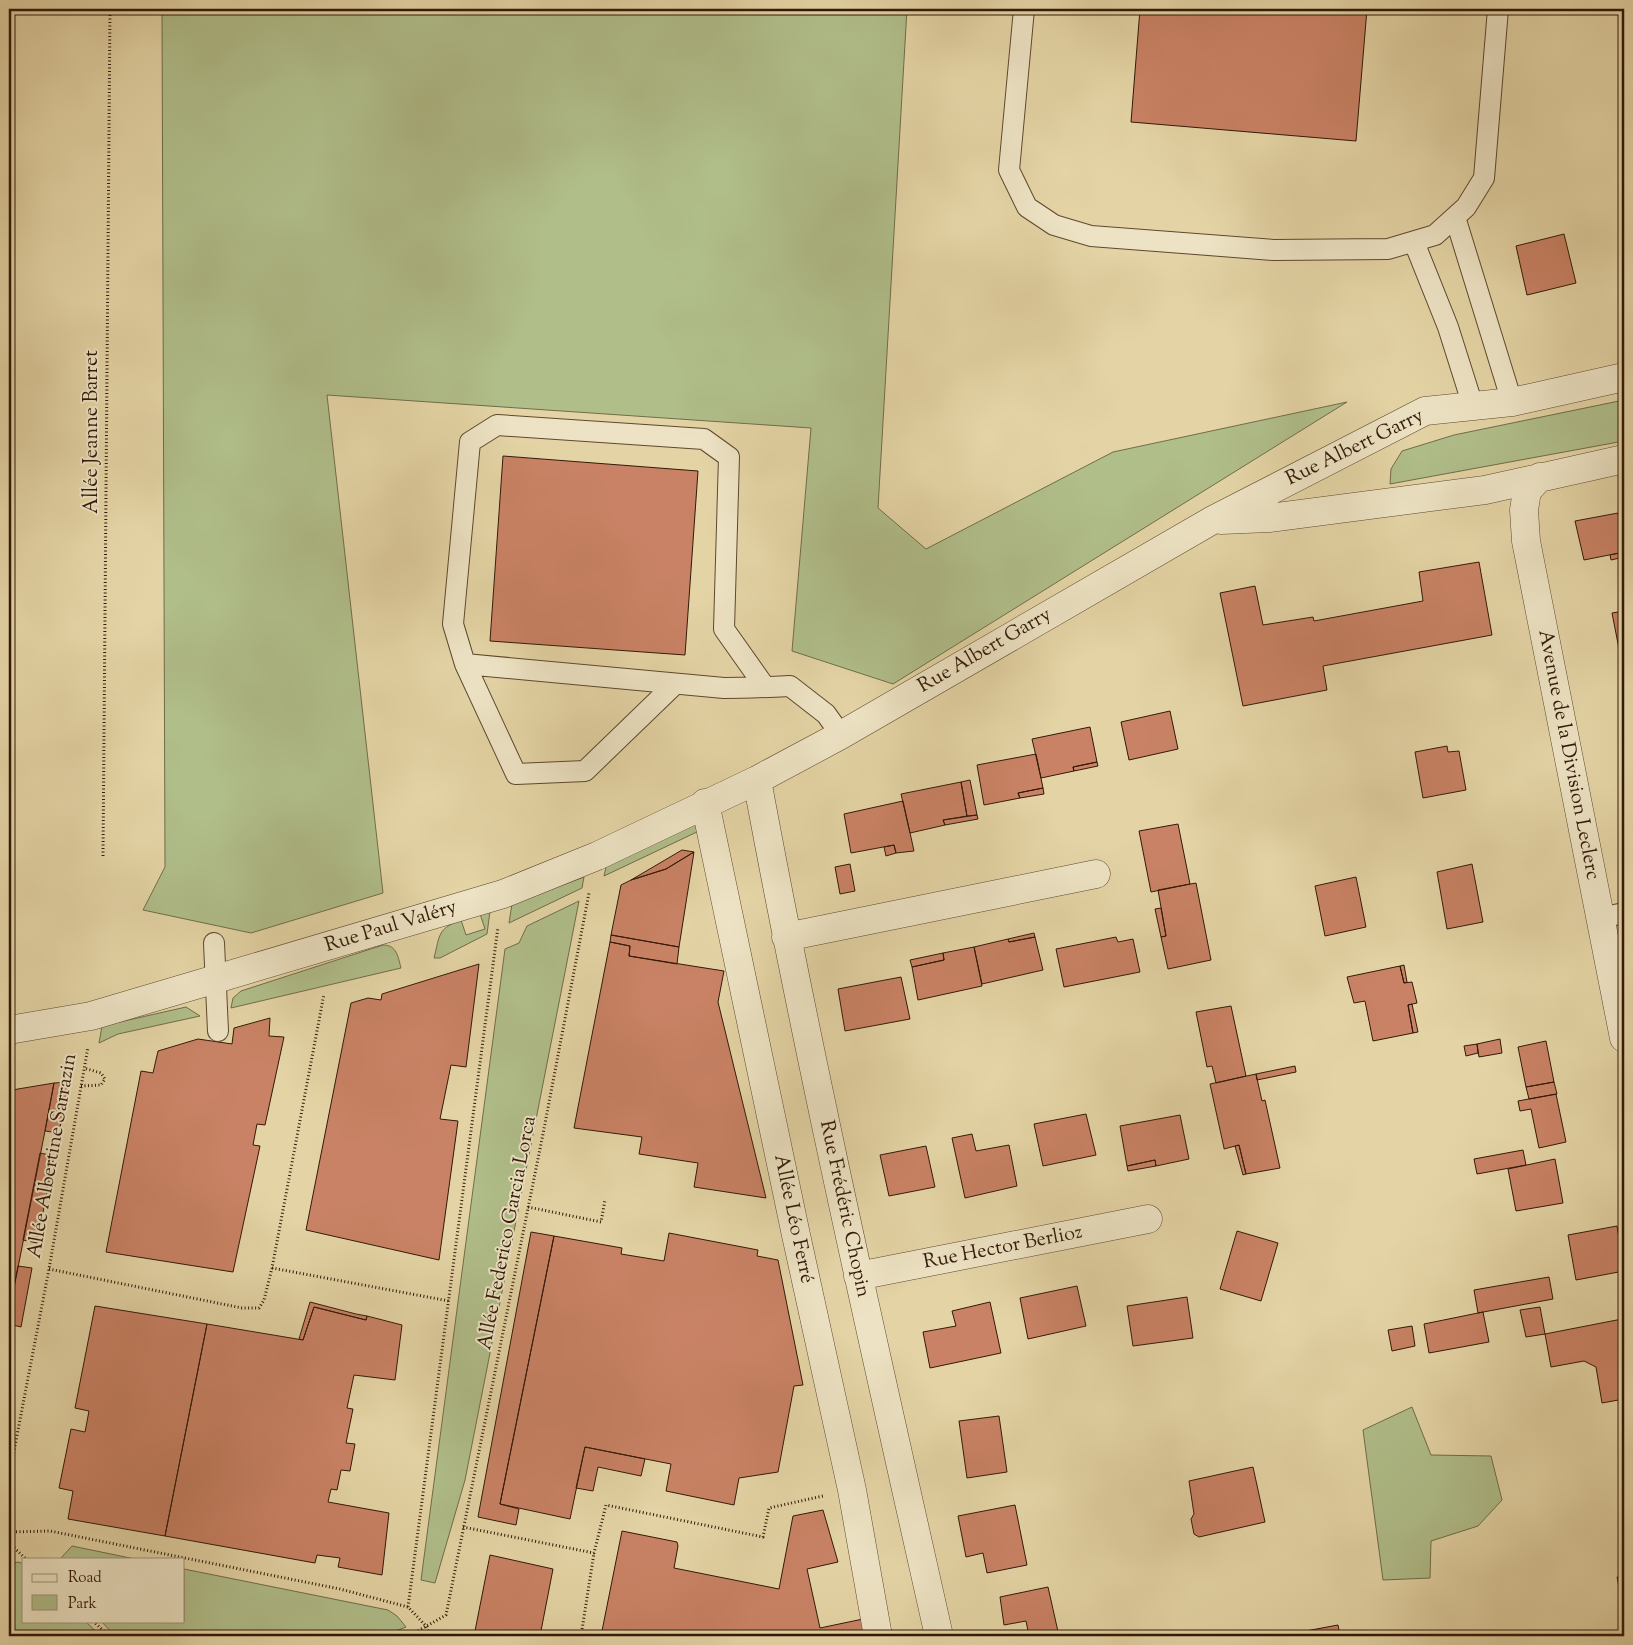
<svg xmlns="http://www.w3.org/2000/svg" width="1633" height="1645" viewBox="0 0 1633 1645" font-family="'Sorts Mill Goudy',serif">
	<rect width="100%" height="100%" fill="#e4d4a5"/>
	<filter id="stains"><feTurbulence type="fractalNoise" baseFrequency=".004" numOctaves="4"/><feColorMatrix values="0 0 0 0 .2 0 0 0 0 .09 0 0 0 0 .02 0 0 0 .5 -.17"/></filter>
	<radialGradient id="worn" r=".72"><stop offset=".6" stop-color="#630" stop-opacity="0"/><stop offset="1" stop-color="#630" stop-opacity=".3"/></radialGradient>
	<path fill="#b0be8a" stroke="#716c49" d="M 162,9 L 907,9 L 878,508 L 926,549 L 1113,452 L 1347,402 L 893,684 L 792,651 L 811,428 L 327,395 L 383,893 L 251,933 L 143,910 L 165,867 Z
		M 1624,400 L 1624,441 L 1390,484 L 1391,469 L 1402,451 L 1454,435 Z
		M 694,823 L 699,831 L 604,876 L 607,863 Z
		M 584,877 L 582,888 L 509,923 L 512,904 Z
		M 579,901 L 465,1480 L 435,1583 L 421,1580 L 505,949 L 519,943 L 527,926 Z
		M 490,911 L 487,934 L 440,958 L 434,958 C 440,935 437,929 461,920 L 466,935 L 485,929 L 480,914 Z
		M 383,945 C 397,945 398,957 401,968 L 231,1008 L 233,998 L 241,991 Z
		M 186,1007 L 200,1016 L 118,1034 L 99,1043 L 102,1026 Z
		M 1412,1407 L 1431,1455 L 1491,1456 L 1502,1500 L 1478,1526 L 1431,1541 L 1430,1578 L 1383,1580 L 1363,1430 Z
		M 72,1546 L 135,1559 L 60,1559 Z
		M 18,1562 L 24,1564 L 24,1621 L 85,1621 L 101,1636 L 9,1636 L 9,1564 Z
		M 184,1569 L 388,1610 L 397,1616 L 406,1627 L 383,1636 L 120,1636 L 114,1635 L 101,1621 L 184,1621 Z"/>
	<path fill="#c98265" stroke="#321908" d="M 1140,9 L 1367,9 L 1356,141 L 1131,122 Z
		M 1564,234 L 1576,283 L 1527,295 L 1516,246 Z
		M 503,456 L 698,471 L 685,655 L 490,641 Z
		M 1624,512 L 1624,557 L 1611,560 L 1610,555 L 1624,552 L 1618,513 Z
		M 1618,513 L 1624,552 L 1584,560 L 1575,521 Z
		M 1479,562 L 1492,635 L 1323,666 L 1327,690 L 1243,706 L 1220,593 L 1255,586 L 1263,625 L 1313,617 L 1314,621 L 1423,601 L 1419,572 Z
		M 1624,611 L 1624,654 L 1620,654 L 1612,613 Z
		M 1170,711 L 1178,749 L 1129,760 L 1121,722 Z
		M 1090,727 L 1097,762 L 1073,767 L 1074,771 L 1041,778 L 1032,739 Z
		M 1447,746 L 1448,752 L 1459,751 L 1466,790 L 1423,798 L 1415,752 Z
		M 1036,754 L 1043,788 L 1018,793 L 1020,798 L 984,805 L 977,765 Z
		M 1097,762 L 1098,766 L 1074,771 L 1073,767 Z
		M 970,780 L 977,815 L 967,816 L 961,782 Z
		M 961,782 L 967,816 L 943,820 L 945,825 L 910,833 L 901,794 Z
		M 1043,788 L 1044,794 L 1020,798 L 1018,793 Z
		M 903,801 L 914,851 L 896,853 L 894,845 L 851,853 L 844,814 Z
		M 977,815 L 978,819 L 945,825 L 943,820 Z
		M 1178,824 L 1190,884 L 1151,892 L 1139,831 Z
		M 894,845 L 896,853 L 886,856 L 884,847 Z
		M 682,850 L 694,852 L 666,869 L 631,880 Z
		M 694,852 L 679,947 L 611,935 L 621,885 L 631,880 L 666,869 Z
		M 850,864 L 855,891 L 840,894 L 835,867 Z
		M 1472,864 L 1483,922 L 1447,929 L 1437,872 Z
		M 1356,877 L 1366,927 L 1325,936 L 1315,886 Z
		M 1196,883 L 1211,960 L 1168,969 L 1161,937 L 1166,936 L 1158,890 Z
		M 1161,908 L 1166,936 L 1161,937 L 1155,909 Z
		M 1034,933 L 1035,937 L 1009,942 L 1008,939 Z
		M 611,935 L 679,947 L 677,964 L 629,956 L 630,946 L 610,942 Z
		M 1035,937 L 1043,970 L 982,984 L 974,947 L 1008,939 L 1009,942 Z
		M 1116,937 L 1118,942 L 1133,939 L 1140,972 L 1064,987 L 1056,949 Z
		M 610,942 L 630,946 L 629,956 L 724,971 L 718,1002 L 766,1198 L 694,1187 L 698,1163 L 639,1154 L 642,1137 L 574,1128 Z
		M 974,947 L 982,986 L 918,1000 L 912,967 L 944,960 L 943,953 Z
		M 943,953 L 944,960 L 912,967 L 910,960 Z
		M 479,964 L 466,1067 L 451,1065 L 440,1119 L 458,1121 L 439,1260 L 306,1230 L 351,1003 L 368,998 L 381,1000 L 382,994 Z
		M 1404,965 L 1407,982 L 1404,983 L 1400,966 Z
		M 1400,966 L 1404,983 L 1412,982 L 1417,1003 L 1408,1005 L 1413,1033 L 1373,1041 L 1365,1001 L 1354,1003 L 1347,977 Z
		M 901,977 L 910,1019 L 845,1031 L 838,989 Z
		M 1412,1004 L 1418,1032 L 1413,1033 L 1408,1005 Z
		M 1231,1006 L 1246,1076 L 1216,1083 L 1212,1066 L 1207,1067 L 1196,1012 Z
		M 270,1018 L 269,1036 L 284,1037 L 265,1125 L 257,1124 L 253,1145 L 260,1146 L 233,1272 L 106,1252 L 141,1071 L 153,1073 L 158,1051 L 198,1039 L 232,1044 L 234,1028 Z
		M 1500,1039 L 1502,1053 L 1479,1057 L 1477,1044 Z
		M 1546,1041 L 1554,1082 L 1526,1087 L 1518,1047 Z
		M 1477,1044 L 1478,1053 L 1466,1056 L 1464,1046 Z
		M 1295,1066 L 1296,1072 L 1257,1080 L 1256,1074 Z
		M 1256,1074 L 1262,1101 L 1265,1100 L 1280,1168 L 1246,1174 L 1239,1145 L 1224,1149 L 1224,1148 L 1210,1084 Z
		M 69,1082 L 59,1133 L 45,1131 L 54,1083 Z
		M 1554,1082 L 1557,1094 L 1529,1099 L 1526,1087 Z
		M 54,1083 L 45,1131 L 9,1313 L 9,1101 L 14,1102 L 12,1090 Z
		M 1556,1094 L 1566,1142 L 1539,1148 L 1531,1109 L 1520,1111 L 1518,1101 Z
		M 1086,1114 L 1096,1155 L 1043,1166 L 1034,1124 Z
		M 1180,1115 L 1189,1159 L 1156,1166 L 1155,1160 L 1127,1166 L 1120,1126 Z
		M 972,1134 L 976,1151 L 1009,1145 L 1017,1186 L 965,1198 L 952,1138 Z
		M 1239,1145 L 1246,1174 L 1243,1175 L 1235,1146 Z
		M 926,1146 L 935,1187 L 889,1196 L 880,1155 Z
		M 1523,1150 L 1526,1165 L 1477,1174 L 1474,1159 Z
		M 40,1153 L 54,1156 L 37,1243 L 23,1240 Z
		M 1555,1159 L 1563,1203 L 1516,1211 L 1508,1169 Z
		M 1155,1160 L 1156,1166 L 1128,1171 L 1127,1166 Z
		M 1617,1226 L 1624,1271 L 1576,1280 L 1568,1235 Z
		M 1237,1231 L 1278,1243 L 1261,1301 L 1220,1289 Z
		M 531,1232 L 554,1236 L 500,1504 L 519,1509 L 516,1525 L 478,1517 Z
		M 669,1233 L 758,1250 L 757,1256 L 778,1260 L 803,1385 L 794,1386 L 778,1472 L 739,1478 L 734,1505 L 666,1491 L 671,1464 L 585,1447 L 570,1519 L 500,1504 L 554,1236 L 622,1248 L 621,1254 L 664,1261 Z
		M 18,1266 L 32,1268 L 21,1327 L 9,1324 L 9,1313 Z
		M 1549,1277 L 1553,1299 L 1478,1313 L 1474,1290 Z
		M 1077,1286 L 1086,1326 L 1028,1339 L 1020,1298 Z
		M 1187,1297 L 1193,1338 L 1133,1346 L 1127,1306 Z
		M 310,1302 L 356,1314 L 367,1316 L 366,1320 L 314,1307 L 303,1340 L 299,1339 Z
		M 990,1302 L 1001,1353 L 930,1368 L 923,1332 L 956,1326 L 952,1311 Z
		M 95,1306 L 207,1324 L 165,1536 L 68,1519 L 73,1491 L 59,1488 L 71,1429 L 85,1432 L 89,1411 L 75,1408 Z
		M 314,1307 L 366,1320 L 367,1316 L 402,1325 L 395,1380 L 354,1375 L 347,1408 L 353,1409 L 346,1443 L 355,1444 L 350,1471 L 341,1470 L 337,1490 L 331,1489 L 328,1502 L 389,1513 L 382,1575 L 338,1567 L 340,1558 L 317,1555 L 315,1563 L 165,1536 L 207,1324 L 303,1340 Z
		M 1540,1307 L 1545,1334 L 1526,1337 L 1520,1310 Z
		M 1483,1312 L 1489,1342 L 1429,1353 L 1424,1324 Z
		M 1622,1319 L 1624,1332 L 1624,1399 L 1602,1403 L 1596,1367 L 1584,1361 L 1551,1367 L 1545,1334 Z
		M 1412,1326 L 1415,1346 L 1392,1351 L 1388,1330 Z
		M 999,1416 L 1007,1472 L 967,1478 L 959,1421 Z
		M 585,1447 L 645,1459 L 641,1476 L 598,1467 L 593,1491 L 576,1488 Z
		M 1253,1467 L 1265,1522 L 1199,1537 L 1194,1534 L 1191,1519 L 1194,1514 L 1189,1481 Z
		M 1015,1505 L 1027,1565 L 987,1573 L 983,1553 L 966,1557 L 958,1516 Z
		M 823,1510 L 838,1562 L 807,1569 L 820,1628 L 863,1619 L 867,1636 L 601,1636 L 622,1531 L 677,1542 L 678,1546 L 674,1568 L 779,1589 L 793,1516 Z
		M 490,1555 L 553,1569 L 540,1636 L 474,1636 Z
		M 1624,1575 L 1624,1611 L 1617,1577 Z
		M 1048,1587 L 1059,1636 L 1029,1636 L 1026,1621 L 1004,1625 L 1000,1597 Z
		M 1338,1625 L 1340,1636 L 1296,1636 L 1295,1633 Z"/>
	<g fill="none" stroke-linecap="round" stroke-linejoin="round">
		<defs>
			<path id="lane" d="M 1024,9 L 1009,170 L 1027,207 L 1054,225 L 1091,236 L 1274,250 L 1388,249 L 1435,235 L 1466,207 L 1484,178 L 1498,9
				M 1455,217 L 1512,402
				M 1414,242 L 1448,327 L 1473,406
				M 465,664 L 516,774 L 585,771 L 675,684
				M 765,687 L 724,629 L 729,457 L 704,439 L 497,425 L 470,442 L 453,624 L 465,664 L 724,688 C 746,688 768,687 790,686 L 826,714 L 841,735
				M 1600,918 L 1624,913
				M 214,943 L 218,1031"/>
			<path id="street" d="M 1540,477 L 1527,491 L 1524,510 L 1526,541 L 1624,1038
				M 1221,520 L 1269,518 L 1485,490 L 1624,459
				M 757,780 C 810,1067 875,1351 939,1636
				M 705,803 L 796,1235 L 852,1490 L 878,1636
				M 786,937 L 1096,874
				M 9,1030 L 91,1016 L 503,894 L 597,856 L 757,780 L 841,735 L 1211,521 L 1425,411 L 1512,402 L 1624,377
				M 858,1276 L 1148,1219"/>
		</defs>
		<use href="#lane" stroke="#5e482f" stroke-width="22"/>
		<use href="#street" stroke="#5e482f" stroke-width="29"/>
		<path stroke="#321908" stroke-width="3" stroke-dasharray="1 2.5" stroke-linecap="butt" d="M 103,856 L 110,9
			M 81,1086 L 101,1085 L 105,1079 L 101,1073 L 84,1068
			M 528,1207 L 601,1222 L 605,1200
			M 272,1268 L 449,1301
			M 49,1269 L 242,1308 L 259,1308 L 264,1300 L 272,1268 L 324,994
			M 9,1477 L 49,1269 L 88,1047
			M 463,1527 L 594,1553 L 606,1505 L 763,1537 L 769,1508 L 823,1496
			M 9,1532 L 50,1531 L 340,1589 L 408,1607 L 426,1626 L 430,1636
			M 9,1543 L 26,1559
			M 408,1607 L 498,927
			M 93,1621 L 109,1636
			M 409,1636 L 446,1615 L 543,1134 L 589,893
			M 581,1636 L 594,1553"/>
		<use href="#lane" stroke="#ede3c4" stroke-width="20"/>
		<use href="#street" stroke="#ede3c4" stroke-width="28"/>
	</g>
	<g text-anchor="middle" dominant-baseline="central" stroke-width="4" stroke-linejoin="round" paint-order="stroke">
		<g font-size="20" fill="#321908" stroke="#ede3c4">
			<text transform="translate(92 432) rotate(-90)">Allée Jeanne Barret</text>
			<text transform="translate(1355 448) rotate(-26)">Rue Albert Garry</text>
			<text transform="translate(985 651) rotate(-30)">Rue Albert Garry</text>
			<text transform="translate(1568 755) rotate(79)">Avenue de la Division Leclerc</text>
			<text transform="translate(391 927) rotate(-17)">Rue Paul Valéry</text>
			<text transform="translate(53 1156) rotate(-80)">Allée Albertine Sarrazin</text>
			<text transform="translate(844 1209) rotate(78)">Rue Frédéric Chopin</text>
			<text transform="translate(793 1219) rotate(78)">Allée Léo Ferré</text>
			<text transform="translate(508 1233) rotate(-79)">Allée Federico Garcia Lorca</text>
			<text transform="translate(1003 1248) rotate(-11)">Rue Hector Berlioz</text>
		</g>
	</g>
	<rect width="1633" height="1645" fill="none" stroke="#e4d4a5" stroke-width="30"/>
	<rect x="10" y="10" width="1613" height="1625" fill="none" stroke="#321908" stroke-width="2.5"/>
	<rect x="15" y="15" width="1603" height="1615" fill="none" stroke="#321908"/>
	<rect x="22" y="1558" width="162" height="65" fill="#ede3c4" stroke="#a29279"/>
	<rect x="32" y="1574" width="25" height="8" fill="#ede3c4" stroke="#a29279"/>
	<text x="68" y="1582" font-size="15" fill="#321908">Road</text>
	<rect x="32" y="1595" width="25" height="15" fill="#b0be8a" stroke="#a29279"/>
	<text x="68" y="1608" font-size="15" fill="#321908">Park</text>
	<rect width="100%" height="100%" filter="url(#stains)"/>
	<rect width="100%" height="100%" fill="url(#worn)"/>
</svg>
